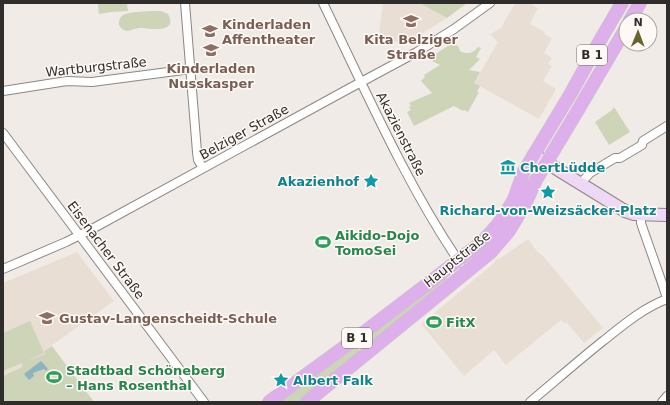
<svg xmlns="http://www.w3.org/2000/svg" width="670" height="405" viewBox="0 0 670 405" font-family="'DejaVu Sans',sans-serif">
	<rect width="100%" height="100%" fill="#f1ebe7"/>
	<path fill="#e9ded4" d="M 383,3 L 421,3 L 421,4 L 447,18 L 418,36 L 402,45 L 379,32 Z
		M 515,3 L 529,3 L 538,8 L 530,24 L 545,32 L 544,34 L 552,38 L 544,53 L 552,58 L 548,64 L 552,66 L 543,81 L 556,89 L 539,119 L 474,83 L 498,42 L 490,34 L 501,28 Z
		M 528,239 L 537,251 L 544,257 L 603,328 L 584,343 L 566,322 L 564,323 L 561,320 L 506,365 L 494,350 L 464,376 L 421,324 L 481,274 L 495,262 L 495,260 L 498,259 L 499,259 Z
		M 77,252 L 114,301 L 44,351 L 45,354 L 22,364 L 22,367 L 3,376 L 3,283 Z"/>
	<path fill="#cdd4b7" d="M 98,3 L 127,3 L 128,11 L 111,12 L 111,11 L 111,12 L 99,14 Z
		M 421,3 L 467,3 L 447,18 L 421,4 Z
		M 161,11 L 168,14 C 179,35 148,28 139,28 C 135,28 131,31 126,31 L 122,29 L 119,25 C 119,22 119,18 122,16 C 127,11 153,11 161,11 Z
		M 454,42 L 459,48 L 460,51 C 467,55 474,53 478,47 L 481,48 L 476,57 L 480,59 L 469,70 L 480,72 L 474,83 L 480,86 L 477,92 L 479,92 L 468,112 L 464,110 L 463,111 L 454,106 L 414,126 L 407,112 L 411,110 L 409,107 L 411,106 L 409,103 L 432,93 L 421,81 L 425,77 L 424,75 L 440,65 L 428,59 Z
		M 614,107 L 630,132 L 609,145 L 595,122 L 612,110 Z
		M 446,276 L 448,280 L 365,348 L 360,341 Z
		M 30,321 L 44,353 L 25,362 L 45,354 L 44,351 L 52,346 L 94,402 L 3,402 L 3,376 L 22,367 L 22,363 L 3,371 L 3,333 Z
		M 355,345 L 360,351 L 299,402 L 277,402 Z"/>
	<path fill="#8eb2c0" d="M 41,361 L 48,369 L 46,371 L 44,369 L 33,373 L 34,376 L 29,380 L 24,374 Z"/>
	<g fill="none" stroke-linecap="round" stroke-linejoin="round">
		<defs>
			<path id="minor" d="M 185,3 L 197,152 L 198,160 L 203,168
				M 323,3 C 366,91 405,182 460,263
				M 3,91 L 67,81 L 92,82 L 191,69
				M 3,133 L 204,402
				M 580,184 L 590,173 L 615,158 L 620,158 L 642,145 L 643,141 L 667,126
				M 641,214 L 641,223 L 643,229 L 662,283 L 667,298
				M 3,269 L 66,242 L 92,229 L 350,88 L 417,52 L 454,29 L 490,3
				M 530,402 C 554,382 578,361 603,341 C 623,325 643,308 667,299
				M 662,402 L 667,396"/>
			<path id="secondary" d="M 534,155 L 625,211 L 634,214 L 667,215"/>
			<path id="primary" d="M 630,20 L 640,3
				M 269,402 L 358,337 L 443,272 L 483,241 L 492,231 L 499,223 L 507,211 L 514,199 L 524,171 L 571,93 L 602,37 L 622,3
				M 307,402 L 491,252 L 509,231 L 525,204 L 536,180 L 578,110 L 626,28"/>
		</defs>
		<use href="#minor" stroke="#8c8783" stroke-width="10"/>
		<use href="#secondary" stroke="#8c8783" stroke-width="14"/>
		<use href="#primary" stroke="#c9c8c8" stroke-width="14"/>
		<use href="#minor" stroke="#fff" stroke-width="8"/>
		<use href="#secondary" stroke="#eed8f6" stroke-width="12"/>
		<use href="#primary" stroke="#ddb0ec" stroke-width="13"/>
	</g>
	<defs>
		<symbol id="school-bare" viewBox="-9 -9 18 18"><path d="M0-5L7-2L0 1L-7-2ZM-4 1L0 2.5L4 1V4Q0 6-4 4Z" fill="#8d6e63" stroke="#fef9f4" stroke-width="2.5" paint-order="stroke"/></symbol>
		<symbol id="museum-bare" viewBox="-9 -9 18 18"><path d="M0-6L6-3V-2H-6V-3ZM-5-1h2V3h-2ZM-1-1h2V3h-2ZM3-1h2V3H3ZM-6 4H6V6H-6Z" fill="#0f9aa8" stroke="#fef9f4" stroke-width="2.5" paint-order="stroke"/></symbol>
		<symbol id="sight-bare" viewBox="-9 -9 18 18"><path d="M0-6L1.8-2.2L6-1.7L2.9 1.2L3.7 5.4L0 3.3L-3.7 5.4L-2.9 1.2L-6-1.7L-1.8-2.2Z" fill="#0f9aa8" stroke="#fef9f4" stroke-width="2.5" paint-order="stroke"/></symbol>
		<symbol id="stadium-bare" viewBox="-9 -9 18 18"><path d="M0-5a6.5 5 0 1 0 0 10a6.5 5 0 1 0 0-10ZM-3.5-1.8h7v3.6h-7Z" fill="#2e9e5b" stroke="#fef9f4" stroke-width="2.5" paint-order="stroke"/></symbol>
	</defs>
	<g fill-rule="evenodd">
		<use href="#school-bare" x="400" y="10" width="22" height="22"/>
		<use href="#school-bare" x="199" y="20" width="22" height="22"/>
		<use href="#school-bare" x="200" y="39" width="22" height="22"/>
		<use href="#museum-bare" x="497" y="156" width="22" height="22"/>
		<use href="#sight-bare" x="360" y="170" width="22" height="22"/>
		<use href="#sight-bare" x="537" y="181" width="22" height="22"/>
		<use href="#stadium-bare" x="312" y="231" width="22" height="22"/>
		<use href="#school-bare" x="36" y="307" width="22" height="22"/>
		<use href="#stadium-bare" x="423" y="311" width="22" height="22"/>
		<use href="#stadium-bare" x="43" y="366" width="22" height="22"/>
		<use href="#sight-bare" x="270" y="369" width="22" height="22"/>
	</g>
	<g text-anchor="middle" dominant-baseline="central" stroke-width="3" stroke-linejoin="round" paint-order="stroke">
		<g fill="#fef9f4" stroke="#6d6a67" stroke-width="1">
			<rect x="577" y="45" width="30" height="20" rx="3"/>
			<rect x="342" y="328" width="30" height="20" rx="3"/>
		</g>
		<g font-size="12" font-weight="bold" fill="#2f2d2b">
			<text x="592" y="55">B 1</text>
			<text x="357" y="338">B 1</text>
		</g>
		<g font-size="13" font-weight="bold" fill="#785e54" stroke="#fef9f4" text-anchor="start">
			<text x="222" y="24">Kinderladen<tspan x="222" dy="15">Affentheater</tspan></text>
			<text x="411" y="39" text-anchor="middle">Kita Belziger<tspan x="411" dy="15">Straße</tspan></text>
			<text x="211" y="68" text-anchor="middle">Kinderladen<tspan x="211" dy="15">Nusskasper</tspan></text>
			<text x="59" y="318">Gustav-Langenscheidt-Schule</text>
		</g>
		<g font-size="13" fill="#2f2d2b" stroke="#fef9f4">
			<text transform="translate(96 67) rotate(-6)">Wartburgstraße</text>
			<text transform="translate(244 132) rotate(-29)">Belziger Straße</text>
			<text transform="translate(401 134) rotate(63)">Akazienstraße</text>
			<text transform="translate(106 250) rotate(53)">Eisenacher Straße</text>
			<text transform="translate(457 259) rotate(-39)">Hauptstraße</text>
		</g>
		<g font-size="13" font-weight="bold" fill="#0d838f" stroke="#fef9f4" text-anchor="start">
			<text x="520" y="167">ChertLüdde</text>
			<text x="359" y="181" text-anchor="end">Akazienhof</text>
			<text x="548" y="210" text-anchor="middle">Richard-von-Weizsäcker-Platz</text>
			<text x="293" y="380">Albert Falk</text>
		</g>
		<g font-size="13" font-weight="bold" fill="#27864d" stroke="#fef9f4" text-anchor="start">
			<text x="335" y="235">Aikido-Dojo<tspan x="335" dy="15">TomoSei</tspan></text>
			<text x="446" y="322">FitX</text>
			<text x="66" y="370">Stadtbad Schöneberg<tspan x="66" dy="15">– Hans Rosenthal</tspan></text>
		</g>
	</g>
	<rect width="670" height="405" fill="none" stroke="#2f2d2b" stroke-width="8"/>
	<g transform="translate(638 32) rotate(1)"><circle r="19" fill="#fef9f4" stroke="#aba7a4"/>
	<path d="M0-3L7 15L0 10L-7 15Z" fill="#6a622f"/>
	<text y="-6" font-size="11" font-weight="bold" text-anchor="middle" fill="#2f2d2b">N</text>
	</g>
</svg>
